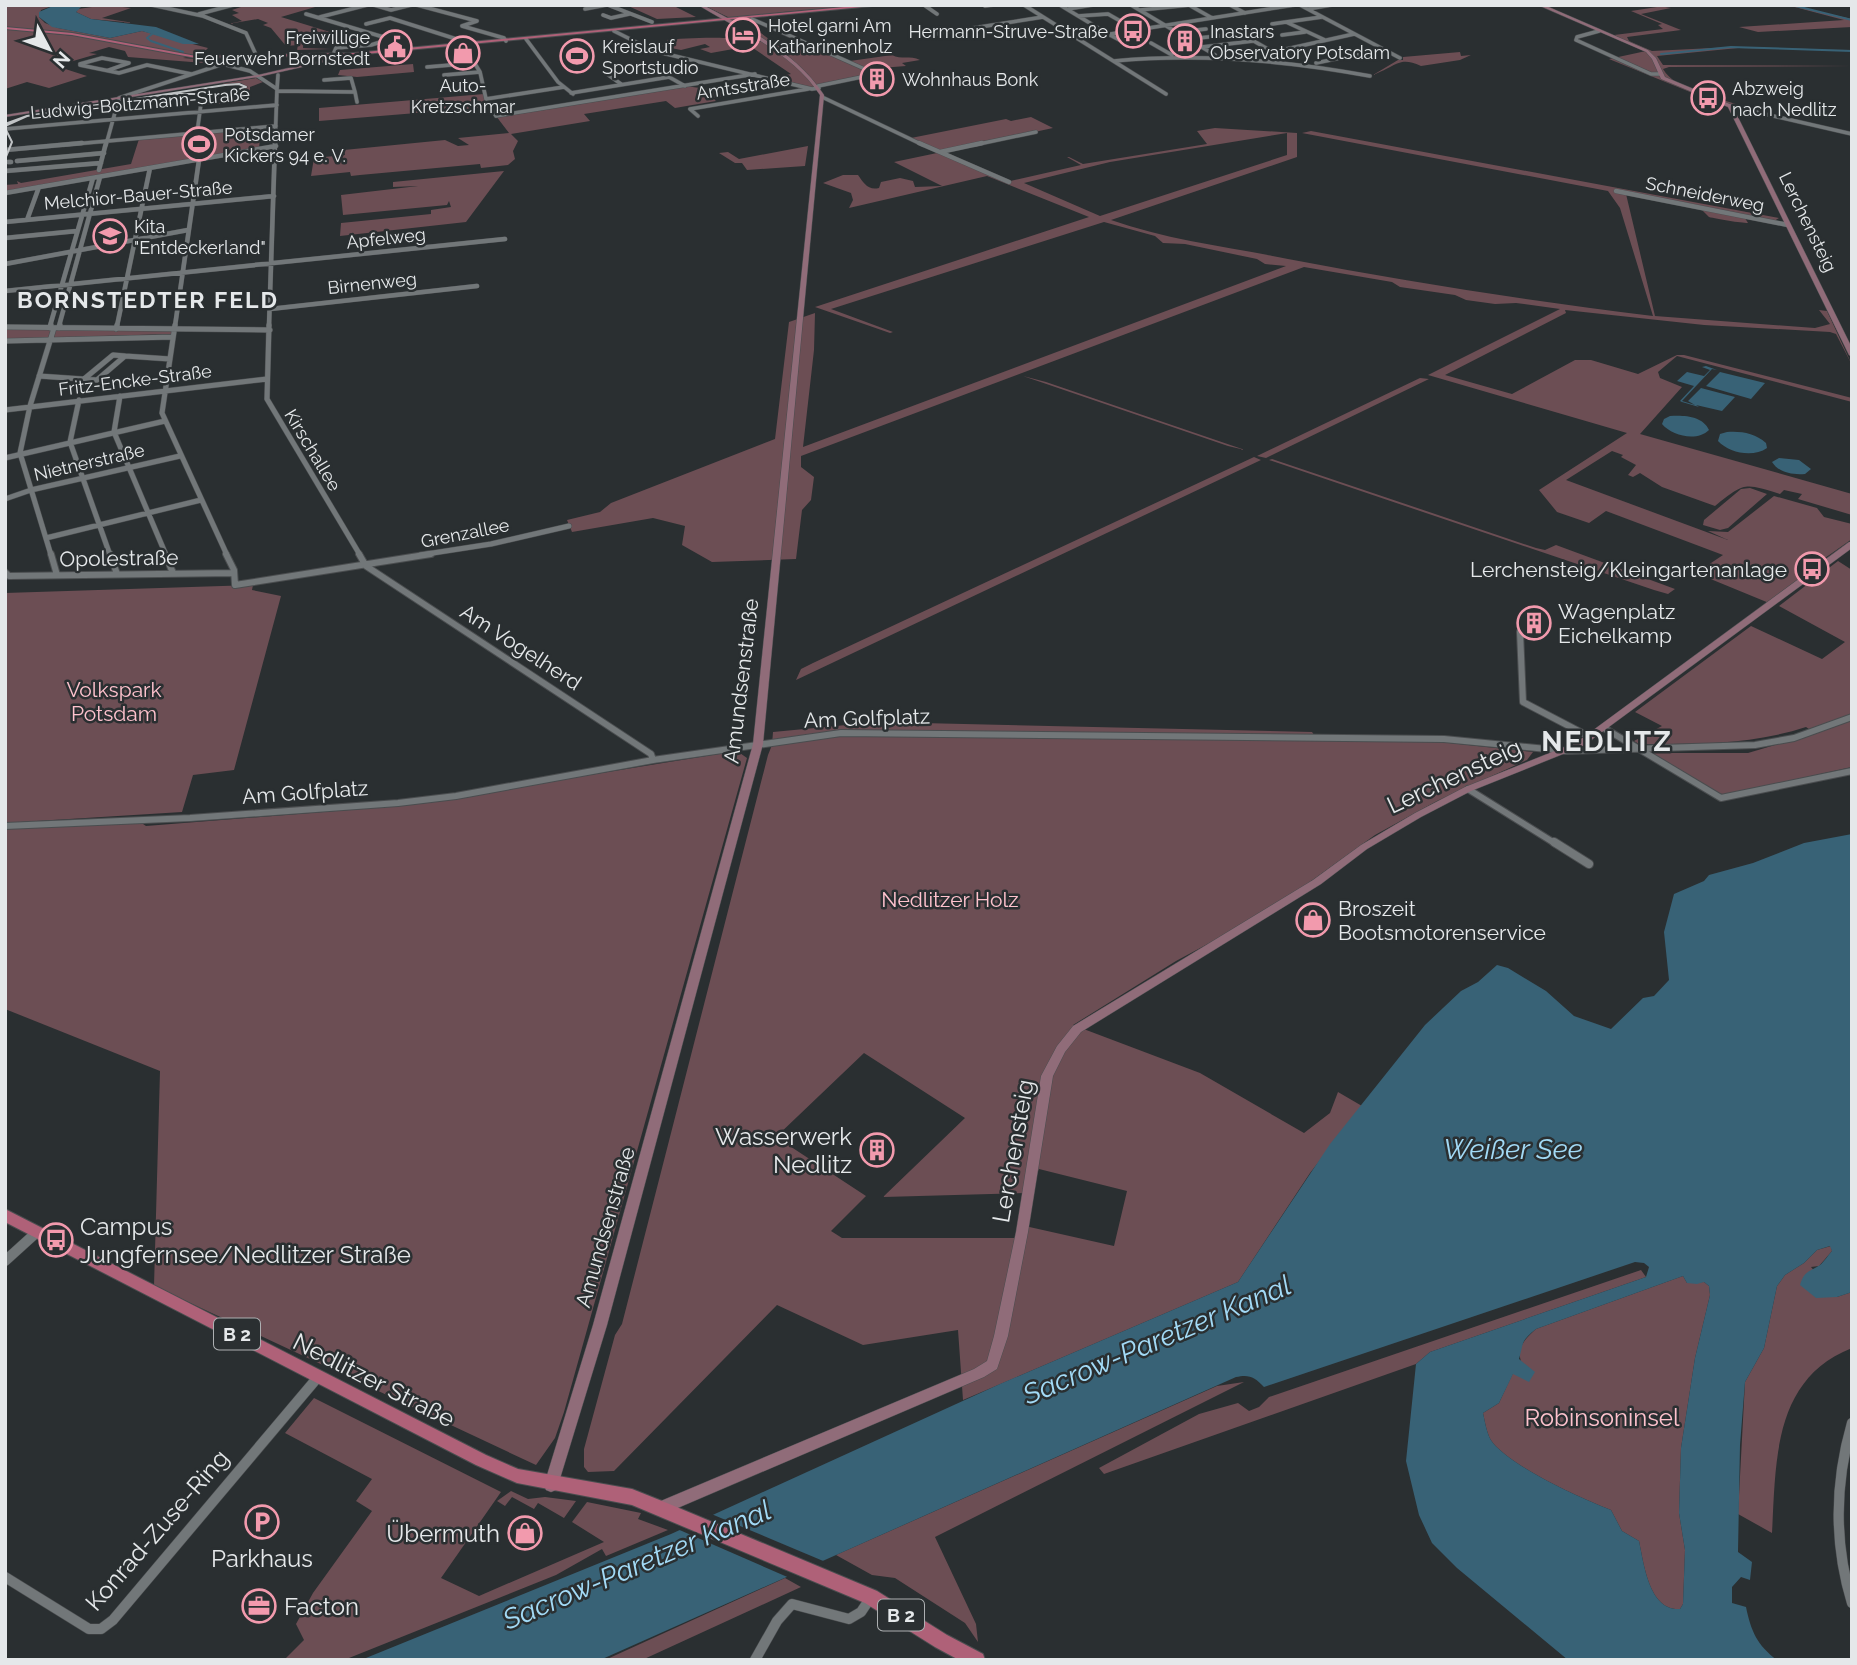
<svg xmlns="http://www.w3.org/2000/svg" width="1857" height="1665" viewBox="0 0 1857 1665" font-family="Raleway,sans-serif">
	<rect width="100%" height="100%" fill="#2a2f31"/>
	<path fill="#6c4e54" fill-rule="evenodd" d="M 5,5 L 55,5 L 41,10 L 39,17 L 45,23 L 58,28 L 110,38 L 142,31 L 208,48 L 203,53 L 183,58 L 207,60 L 217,64 L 128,57 L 125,51 L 109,47 L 89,53 L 97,54 L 56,66 L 87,76 L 49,88 L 27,82 L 5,89 L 5,29 L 105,39 L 5,27 Z
		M 106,5 L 131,8 L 102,18 L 134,23 L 91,19 L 76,12 L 78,9 Z
		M 237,5 L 322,5 L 281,17 L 356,40 L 372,43 L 371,45 L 361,44 L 369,43 L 367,41 L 342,41 L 343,38 L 314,31 L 312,32 L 319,34 L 311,37 L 324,35 L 310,38 L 311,32 L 304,33 L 303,48 L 332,49 L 297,50 L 298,45 L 286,46 L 271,28 L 263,25 L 268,23 L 258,19 L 228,24 L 242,21 L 232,15 L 239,13 L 232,10 L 241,7 Z
		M 626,5 L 672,5 L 696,17 L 657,19 Z
		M 703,5 L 870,5 L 783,12 L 732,19 Z
		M 1653,5 L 1671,8 L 1641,14 L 1681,30 L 1627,37 L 1629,41 L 1652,51 L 1733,47 L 1852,50 L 1738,48 L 1657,56 L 1663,65 L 1852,66 L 1669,67 L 1663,69 C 1676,91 1715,97 1739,105 L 1722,105 L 1609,59 L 1646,51 L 1614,35 L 1663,29 L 1658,25 L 1662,24 L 1631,11 L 1657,7 Z
		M 1787,5 L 1852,19 L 1852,27 L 1758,32 L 1739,27 L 1844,20 Z
		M 747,23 L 787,52 L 812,48 L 861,68 L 867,72 L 868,75 L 810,88 L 770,78 L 791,74 L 750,46 L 711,53 L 700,49 L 710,47 L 705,44 L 681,50 L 661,46 L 669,44 L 667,40 C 684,38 743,35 755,43 L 763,41 L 740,24 Z
		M 1460,52 L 1461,56 L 1471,55 L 1460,60 L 1421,66 C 1399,56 1397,66 1373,75 L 1398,60 L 1403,60 L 1403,57 Z
		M 892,55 C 901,60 910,55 920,60 L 902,63 L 906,66 L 868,69 L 850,61 Z
		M 413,64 L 414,72 L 357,77 L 338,75 L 340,70 Z
		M 256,78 L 263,82 L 250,87 L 250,101 L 203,105 L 204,94 L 232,94 L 248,87 L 241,83 L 221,84 Z
		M 685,86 C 710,89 719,92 744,88 L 750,92 L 713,98 L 716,101 L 675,108 L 666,101 L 584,114 L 590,121 L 511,134 L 518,141 L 513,151 L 515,159 L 508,165 L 481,168 L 480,164 L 360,175 L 351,176 L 350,172 L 311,176 L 314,158 L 345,155 L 344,150 L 445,140 L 458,146 L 469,145 L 458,138 L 509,133 L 496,116 Z
		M 484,94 L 490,107 L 319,121 L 319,108 Z
		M 1031,117 L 1053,128 L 941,152 L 911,138 L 1006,119 L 1011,121 Z
		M 261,128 L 259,148 L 5,192 L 5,185 L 18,184 L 17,181 L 21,183 L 131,164 L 139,139 Z
		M 1215,128 L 1297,133 L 1297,157 L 1111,220 C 1167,240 1230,247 1288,259 C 1409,282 1530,301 1653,316 L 1620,208 L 1608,191 L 1302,133 L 1311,131 L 1779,218 L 1774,221 L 1745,218 L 1748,223 C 1741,223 1717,219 1709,217 L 1700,208 L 1626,194 L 1655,316 L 1815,328 L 1830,324 L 1819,310 L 1827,311 L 1852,365 L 1836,334 L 1830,332 L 1704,325 L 1565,310 L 1566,313 L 1445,375 L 1512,394 L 1575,360 L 1591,360 L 1638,374 L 1677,355 L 1684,355 L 1852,398 L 1852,402 L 1677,356 L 1658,372 L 1660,378 L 1682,387 L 1640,434 L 1852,494 L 1852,515 L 1798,499 L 1802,494 L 1784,490 L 1780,494 C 1744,483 1745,482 1715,506 L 1662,487 L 1640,473 L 1633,477 L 1628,475 L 1636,465 L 1621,457 L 1623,455 L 1612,451 L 1566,480 L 1728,540 L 1708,531 L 1728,532 L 1774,496 L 1817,508 L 1824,517 L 1852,524 L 1852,539 L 1815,565 L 1810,565 L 1812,568 L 1807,574 L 1769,603 L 1696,573 L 1723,555 L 1606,511 L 1589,523 L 1557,512 L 1539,490 L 1627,433 L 1428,375 L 1560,309 L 1516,303 L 1495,304 L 1466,300 L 1455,295 L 1400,287 L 1392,282 L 1304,267 L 801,456 L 801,467 L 814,477 L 811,500 L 802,510 L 796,559 L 712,562 L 682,545 L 685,526 L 653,518 L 572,532 L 567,520 L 600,512 L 611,503 L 775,439 L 789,322 L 815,313 L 814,350 L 803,447 L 1286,266 L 1265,264 L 1257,259 L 1185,244 L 1163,243 L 1155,236 L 1104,222 L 831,309 L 893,332 L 890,333 L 815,307 L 1089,217 L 987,176 L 849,208 L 853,200 L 851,193 L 823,183 L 843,175 L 858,175 C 863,182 868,191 879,188 L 881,182 L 900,178 L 913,181 L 915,187 L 942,186 L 894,162 L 937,153 L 1006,182 L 1081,165 L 1067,157 L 1069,157 L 1083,164 L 1207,144 L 1197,131 ZM 1287,133 L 1287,155 L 1100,216 L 1024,183 L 1110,162 Z
		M 808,146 L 805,166 L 747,170 L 742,163 L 735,163 L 719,153 L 728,152 L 739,159 Z
		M 504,171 L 466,222 L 340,236 L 341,223 L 431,214 L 431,210 L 451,207 L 449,201 L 447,205 L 343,215 L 341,195 L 418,186 L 393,187 L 393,182 Z
		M 5,328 L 172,331 L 172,334 L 5,339 Z
		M 1023,376 L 1046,382 L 1245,450 L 1228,446 Z
		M 1420,378 L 1429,379 L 1266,458 L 1257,456 Z
		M 1254,457 L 1261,460 L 796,680 L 801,669 L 813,663 Z
		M 1272,459 L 1536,548 L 1545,550 L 1556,545 L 1675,589 L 1668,594 L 1654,590 L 1269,460 Z
		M 1750,488 L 1767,494 L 1728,528 L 1720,530 L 1703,525 L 1704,520 L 1741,489 Z
		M 1838,561 L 1852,570 L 1852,767 L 1719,796 L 1651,753 L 1748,753 L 1815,733 L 1806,727 C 1751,745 1696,744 1639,744 L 1634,741 L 1662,726 L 1635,712 L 1751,626 L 1822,659 L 1845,642 L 1779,606 Z
		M 253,585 L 252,590 L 281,596 L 234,770 L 193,775 L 182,812 L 5,823 L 5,593 Z
		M 878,722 L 1312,732 L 1317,739 L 1431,741 L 1533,752 L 1527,760 L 1437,801 L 1375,835 L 1271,910 L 1176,961 L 1073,1025 L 1200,1073 L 1304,1133 L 1330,1113 L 1338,1092 L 1362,1106 L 1310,1173 L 1238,1282 L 963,1400 L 958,1330 L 863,1345 L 777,1305 L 614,1471 L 588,1472 L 584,1467 L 584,1449 L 615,1335 L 622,1324 L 768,755 L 772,745 L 773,732 ZM 864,1053 L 965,1118 L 883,1197 L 1027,1193 L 1039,1169 L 1127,1191 L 1114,1246 L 1025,1226 L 1016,1238 L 842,1238 L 831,1231 L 866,1196 L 776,1137 Z
		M 737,751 L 747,758 L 564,1412 L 555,1438 L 536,1465 L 154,1286 L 160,1071 L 5,1009 L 5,826 L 137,820 L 146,826 L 398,806 Z
		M 1831,1246 L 1832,1251 L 1819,1266 L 1811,1267 L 1837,1297 L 1852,1292 L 1852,1348 C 1773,1379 1776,1461 1772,1533 L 1738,1514 L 1745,1382 L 1764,1348 L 1777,1286 L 1785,1275 L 1804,1263 L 1817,1250 Z
		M 1641,1270 L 1646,1277 L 1430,1352 L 1416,1364 L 1104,1474 L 1099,1468 L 1199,1414 L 1238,1403 L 1249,1411 L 1259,1407 L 1269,1397 Z
		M 1683,1276 L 1687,1283 L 1704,1282 L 1709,1286 L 1710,1295 L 1695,1358 L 1681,1448 L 1679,1513 L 1685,1550 L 1683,1604 L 1680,1609 C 1649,1611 1644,1564 1639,1541 L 1622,1531 L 1611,1510 C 1580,1498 1514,1468 1493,1443 C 1487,1436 1485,1422 1483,1413 L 1499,1403 L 1513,1373 L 1529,1381 C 1518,1356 1513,1349 1536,1329 Z
		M 1244,1382 L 935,1537 L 976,1624 L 978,1642 L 965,1623 L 895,1578 L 872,1575 L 836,1555 L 1217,1386 Z
		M 314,1398 L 501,1492 L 441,1578 L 479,1596 L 604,1542 L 572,1522 L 587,1502 L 641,1513 L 638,1519 L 668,1530 L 606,1556 L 602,1549 L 556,1575 L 344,1660 L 284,1660 L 304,1640 L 296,1624 L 313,1593 L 372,1511 L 356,1501 L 372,1479 L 285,1433 Z
		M 511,1491 L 528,1499 L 545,1497 L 576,1501 L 564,1518 L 538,1503 L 534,1509 L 512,1497 L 505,1506 L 497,1501 Z
		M 785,1578 L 801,1587 L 642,1660 L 605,1660 Z"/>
	<path fill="#386276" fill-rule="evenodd" d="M 55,5 L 79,5 L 81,7 L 76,12 L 91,19 L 156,27 L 199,44 L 183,44 L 142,31 L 110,38 L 52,27 L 39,17 L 39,12 Z
		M 1706,366 L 1717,370 L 1712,369 L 1682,401 L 1695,405 L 1688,401 L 1701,388 L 1735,397 L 1722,411 L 1696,405 L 1699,407 L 1682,402 L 1680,401 L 1694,386 L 1677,381 L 1687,372 L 1704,376 L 1710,370 L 1702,367 Z
		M 1720,372 L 1765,383 L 1751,399 L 1706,386 Z
		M 1670,416 C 1684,415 1703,416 1709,430 C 1697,442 1672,436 1662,424 L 1664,419 Z
		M 1727,432 C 1741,431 1755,433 1766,443 L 1767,448 C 1753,458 1729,453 1718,441 L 1720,434 Z
		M 1779,458 L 1799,460 L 1811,469 L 1805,474 C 1793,475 1779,473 1772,462 Z
		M 1852,834 L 1852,1292 L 1837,1297 L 1816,1298 L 1800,1285 C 1804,1271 1809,1272 1820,1265 C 1824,1262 1828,1255 1832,1251 L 1830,1246 L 1817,1250 L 1804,1263 L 1785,1275 L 1777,1286 L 1764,1348 L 1745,1382 L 1740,1445 L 1738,1552 L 1752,1562 L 1750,1580 L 1741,1577 L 1732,1587 L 1732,1603 L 1746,1607 C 1751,1631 1757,1645 1777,1660 L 1568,1660 L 1457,1568 L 1432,1543 L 1419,1515 L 1406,1461 L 1416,1364 L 1430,1352 L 1646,1277 L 1649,1267 L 1644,1263 L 1635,1262 L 1264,1387 C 1255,1377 1249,1374 1236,1377 L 600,1660 L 361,1660 L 671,1534 L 1000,1384 L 1238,1282 L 1330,1144 L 1425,1025 L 1461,991 L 1478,982 L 1497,965 L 1508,968 L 1546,991 L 1574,1016 L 1611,1029 L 1643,998 L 1654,996 L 1669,980 L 1664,932 L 1674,894 L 1704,881 L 1709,875 L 1753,863 L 1804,843 ZM 1683,1276 L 1687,1283 L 1697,1284 L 1704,1282 L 1709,1286 L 1710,1295 L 1695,1358 L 1681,1448 L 1679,1513 L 1685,1550 L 1683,1604 L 1680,1609 C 1649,1611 1644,1564 1639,1541 L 1622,1531 L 1611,1510 C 1580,1498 1514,1468 1493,1443 C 1487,1436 1485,1422 1483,1413 L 1499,1403 L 1513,1374 L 1529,1382 L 1535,1372 L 1519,1359 C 1524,1342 1520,1342 1536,1329 Z"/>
	<path fill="#2a2f31" d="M 709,1513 L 828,1563 L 792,1579 L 675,1528 Z"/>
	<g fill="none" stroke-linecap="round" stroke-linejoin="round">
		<path stroke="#386276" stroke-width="2" d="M 1792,5 L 1852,20
			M 152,34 L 147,38 L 151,41 L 183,52
			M 1661,54 L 1731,47 L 1852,51"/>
		<defs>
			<path id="street-far5" d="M 152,5 L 203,16 L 246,33 L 257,57
				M 374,5 L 391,10 L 411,5
				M 417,5 L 477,21 L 462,26 L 504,38 L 506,41
				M 608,5 L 652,22
				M 924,5 L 937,14
				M 1024,5 L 1166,94
				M 1060,5 L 1108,34
				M 1131,5 L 1215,55
				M 1189,5 L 1212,18
				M 1230,5 L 1245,13
				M 1300,5 L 1400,58
				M 985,6 L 992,5
				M 585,9 L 606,5
				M 1068,9 L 1092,5
				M 1308,9 L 1331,5
				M 1140,10 L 1190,5
				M 199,14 L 233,5
				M 306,14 L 390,39 L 371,45 L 336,48 L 333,55
				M 603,15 L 611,18 L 629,14
				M 1078,16 L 1108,14 L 1136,30
				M 320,17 L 367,5
				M 1322,17 L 1286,22 L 1325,40
				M 752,19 L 876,74 L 818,86
				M 366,24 L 390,18 L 472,44
				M 1272,24 L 1286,22
				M 614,31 L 654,51 L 812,89 L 819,88
				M 1599,31 L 1577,37 L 1576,40 L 1651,74 L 1660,74
				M 1178,32 L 1206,29
				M 935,34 L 1043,17
				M 1110,35 L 1127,44
				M 1282,35 L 1305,32
				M 526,39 L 558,82 L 573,94
				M 1079,39 L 1294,5
				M 1189,39 L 1256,32
				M 1252,40 L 1273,52
				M 1151,43 L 1172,55
				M 463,44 L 480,72 L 486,99 L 496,116 L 755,74
				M 1202,47 L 1253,41
				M 216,58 L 215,62 L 250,71 L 277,89 L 275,145
				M 1267,58 L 1273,52 L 1354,34
				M 1114,61 C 1201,53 1284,60 1370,76
				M 1316,63 L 1383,49
				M 80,64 L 102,58 L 129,63 L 109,70
				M 80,65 L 119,73 L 147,65 L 191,74
				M 427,67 L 475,63
				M 607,74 L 621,84
				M 444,75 L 480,72
				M 324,80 L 351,78 L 355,92
				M 277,89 L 278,75
				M 277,91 L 355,92 L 357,102
				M 571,93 L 669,77 L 685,86
				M 822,97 L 923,145
				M 486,99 L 564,87
				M 1730,106 L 1852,134
				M 698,116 L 690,109 L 808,89
				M 5,129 L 277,105
				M 197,133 L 202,96
				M 63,145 L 276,126
				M 106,145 L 119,98 L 223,64
				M 974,145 L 1036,132"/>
			<path id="street-far4" d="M 919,143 L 1009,182
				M 5,150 L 82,143
				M 940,152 L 982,143
				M 17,161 L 104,153
				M 8,162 L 11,162
				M 99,170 L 106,143
				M 5,171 L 101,163
				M 1616,191 L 1788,225
				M 5,193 L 276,146
				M 27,220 L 39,187
				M 5,222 L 274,196
				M 5,238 L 77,231
				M 5,264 L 188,230
				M 5,291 L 505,239
				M 270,309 L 477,286
				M 50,326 L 93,178
				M 59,326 L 100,177
				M 117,326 L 150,168
				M 175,326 L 199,160
				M 269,326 L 275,143"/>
			<path id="street-far3" d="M 175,325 L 162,413 L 227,555
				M 269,325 L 267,399 L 360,555
				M 5,327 L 270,330
				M 50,328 L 51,325
				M 59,328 L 60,325
				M 116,329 L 117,325
				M 5,341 L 173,337
				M 39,376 L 97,380 L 125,356 L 170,359
				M 84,379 L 113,355 L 125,356
				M 120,396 L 114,432 L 166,555
				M 79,400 L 70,442 L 110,555
				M 5,410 L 267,379
				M 5,458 L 165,421
				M 5,499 L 31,490 L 180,456
				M 46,538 L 201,500
				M 51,555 L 20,453 L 30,406 L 54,328
				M 420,555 L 491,544 L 569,526"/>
			<path id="street-far2" d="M 51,554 L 57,575
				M 110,554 L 117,574
				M 165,554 L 173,573
				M 226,554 L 234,570 L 235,585 L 431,554
				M 359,554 L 366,566 L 651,754 L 653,760
				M 5,572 L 9,576 L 234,573
				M 1520,632 L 1523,702 L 1590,737
				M 1604,728 L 1721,798 L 1852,771
				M 1468,789 L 1556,844
				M 5,826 L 190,818 L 398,803 L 456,796 L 653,760 L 841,733 L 1444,739 L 1567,751 L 1755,745 L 1794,738 L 1852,717"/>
			<path id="street-far1" d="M 1554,842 L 1589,864"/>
			<path id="street" d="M 5,1261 L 37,1232
				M 1852,1423 C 1835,1482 1834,1544 1852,1603
				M 5,1577 L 89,1629 L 101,1629 L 113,1620 L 318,1377
				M 755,1660 L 777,1621 L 792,1604 L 849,1619 L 861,1612 L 871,1597"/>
			<path id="secondary" d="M 698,5 L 703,5 C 747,28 797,53 824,95 L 763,744 L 607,1325 L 558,1485 L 556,1490 L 551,1492 L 546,1490 L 544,1485 L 593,1325 L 753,744 L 820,95 C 792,52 741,31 698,5 Z
				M 1538,5 L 1544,5 L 1648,50 L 1656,58 L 1665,77 L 1732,105 L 1852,348 L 1852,357 L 1849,355 L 1728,107 L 1661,79 L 1652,59 L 1646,52 Z
				M 354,53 L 355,55 L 258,77 L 5,117 L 5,115 L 258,75 Z
				M 1849,542 L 1852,542 L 1852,548 L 1583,746 L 1471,791 L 1421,817 L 1367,849 L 1321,884 L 1081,1032 L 1065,1052 L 1053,1076 L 1028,1232 L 1008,1336 L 997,1369 L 984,1377 L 666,1513 L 661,1515 L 656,1513 L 654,1508 L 656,1503 L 974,1369 L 987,1361 L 994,1336 L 1016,1232 L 1041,1076 L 1057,1046 L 1073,1026 L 1313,880 L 1361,845 L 1415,813 L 1465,787 L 1577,742 Z"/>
			<path id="primary" d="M 865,5 L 883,5 L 354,55 L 196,58 L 72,35 L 5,29 L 5,27 L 72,33 L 196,56 L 354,53 Z
				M 5,1209 L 486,1455 L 518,1469 L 632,1489 L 667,1503 L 877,1591 L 947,1635 L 983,1654 L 985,1660 L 959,1660 L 935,1647 L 865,1603 L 632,1505 L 517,1483 L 476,1465 L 5,1222 Z"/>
		</defs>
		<use href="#street-far5" stroke="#4a4d4f" stroke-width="4.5"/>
		<use href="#street-far4" stroke="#4a4d4f" stroke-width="5"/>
		<use href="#street-far3" stroke="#4a4d4f" stroke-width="6"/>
		<use href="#street-far2" stroke="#4a4d4f" stroke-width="8"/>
		<use href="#street-far1" stroke="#4a4d4f" stroke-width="10"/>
		<use href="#street" stroke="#4a4d4f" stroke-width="11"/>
		<use href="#secondary" stroke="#4a4d4f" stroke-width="1"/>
		<use href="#primary" stroke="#4a4d4f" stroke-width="2"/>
		<use href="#street-far5" stroke="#727779" stroke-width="3.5"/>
		<use href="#street-far4" stroke="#727779" stroke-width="4.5"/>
		<use href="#street-far3" stroke="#727779" stroke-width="5"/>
		<use href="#street-far2" stroke="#727779" stroke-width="6"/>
		<use href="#street-far1" stroke="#727779" stroke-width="8"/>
		<use href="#street" stroke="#727779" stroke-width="10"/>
		<use href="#secondary" fill="#906c79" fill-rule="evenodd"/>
		<use href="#primary" fill="#af6178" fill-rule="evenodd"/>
		<path stroke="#c0c3c5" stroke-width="2" d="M 239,84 L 246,87 L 226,94 L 168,94 L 27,116 L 225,85 Z
			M 5,124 L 27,116
			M 5,126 L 27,116
			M 5,128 L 12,142 L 5,159"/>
	</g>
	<defs>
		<symbol id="bus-ring" viewBox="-11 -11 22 22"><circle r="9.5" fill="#2a2f31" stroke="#f29aad" stroke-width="1.5"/><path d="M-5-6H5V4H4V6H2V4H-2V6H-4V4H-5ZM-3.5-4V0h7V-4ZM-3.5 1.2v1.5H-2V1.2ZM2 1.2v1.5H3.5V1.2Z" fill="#f29aad"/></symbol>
		<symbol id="hotel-ring" viewBox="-11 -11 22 22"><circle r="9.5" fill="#2a2f31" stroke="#f29aad" stroke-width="1.5"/><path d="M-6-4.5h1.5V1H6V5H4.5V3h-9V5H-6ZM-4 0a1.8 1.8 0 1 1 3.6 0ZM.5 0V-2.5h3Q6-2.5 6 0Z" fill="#f29aad"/></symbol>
		<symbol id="building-ring" viewBox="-11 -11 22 22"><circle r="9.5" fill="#2a2f31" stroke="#f29aad" stroke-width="1.5"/><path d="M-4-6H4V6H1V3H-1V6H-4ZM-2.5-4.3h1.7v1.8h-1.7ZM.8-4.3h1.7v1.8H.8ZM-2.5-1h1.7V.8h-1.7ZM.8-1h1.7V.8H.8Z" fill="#f29aad"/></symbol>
		<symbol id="civic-ring" viewBox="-11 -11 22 22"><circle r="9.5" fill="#2a2f31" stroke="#f29aad" stroke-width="1.5"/><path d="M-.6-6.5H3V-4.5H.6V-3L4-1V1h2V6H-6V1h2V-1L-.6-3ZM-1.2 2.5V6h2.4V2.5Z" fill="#f29aad"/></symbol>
		<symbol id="shop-ring" viewBox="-11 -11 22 22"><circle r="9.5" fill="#2a2f31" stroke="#f29aad" stroke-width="1.5"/><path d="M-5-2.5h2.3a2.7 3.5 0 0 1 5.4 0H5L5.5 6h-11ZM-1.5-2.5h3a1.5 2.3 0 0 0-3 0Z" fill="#f29aad"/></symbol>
		<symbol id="stadium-ring" viewBox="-11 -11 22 22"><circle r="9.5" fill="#2a2f31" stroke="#f29aad" stroke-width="1.5"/><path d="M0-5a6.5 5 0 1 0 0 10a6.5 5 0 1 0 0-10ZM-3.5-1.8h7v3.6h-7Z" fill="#f29aad"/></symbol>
		<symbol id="school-ring" viewBox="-11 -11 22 22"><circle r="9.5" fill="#2a2f31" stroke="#f29aad" stroke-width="1.5"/><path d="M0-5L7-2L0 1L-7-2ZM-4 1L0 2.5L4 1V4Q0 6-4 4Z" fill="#f29aad"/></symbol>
		<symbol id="parking-ring" viewBox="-11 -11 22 22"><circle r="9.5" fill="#2a2f31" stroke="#f29aad" stroke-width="1.5"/><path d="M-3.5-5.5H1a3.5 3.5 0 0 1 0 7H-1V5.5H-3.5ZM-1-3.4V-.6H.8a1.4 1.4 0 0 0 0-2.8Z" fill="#f29aad"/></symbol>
		<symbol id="office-ring" viewBox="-11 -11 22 22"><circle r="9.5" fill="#2a2f31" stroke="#f29aad" stroke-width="1.5"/><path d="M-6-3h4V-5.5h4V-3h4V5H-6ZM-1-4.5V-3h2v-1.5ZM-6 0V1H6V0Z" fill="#f29aad"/></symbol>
	</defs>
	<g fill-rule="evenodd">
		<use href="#bus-ring" x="1114" y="12" width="38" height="38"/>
		<use href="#hotel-ring" x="724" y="16" width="38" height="38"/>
		<use href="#building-ring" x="1166" y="22" width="38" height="38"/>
		<use href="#civic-ring" x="376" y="28" width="38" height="38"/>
		<use href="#shop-ring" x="444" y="34" width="38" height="38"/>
		<use href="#stadium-ring" x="558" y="37" width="38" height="38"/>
		<use href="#building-ring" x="858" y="60" width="38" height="38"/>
		<use href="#bus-ring" x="1689" y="79" width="38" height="38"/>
		<use href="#stadium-ring" x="180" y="125" width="38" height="38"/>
		<use href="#school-ring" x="91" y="217" width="38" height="38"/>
		<use href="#bus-ring" x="1793" y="550" width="38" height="38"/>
		<use href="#building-ring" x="1515" y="604" width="38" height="38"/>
		<use href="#shop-ring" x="1294" y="901" width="38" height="38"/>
		<use href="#building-ring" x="858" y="1131" width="38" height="38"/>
		<use href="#bus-ring" x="37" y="1221" width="38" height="38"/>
		<use href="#parking-ring" x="243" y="1503" width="38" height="38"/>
		<use href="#shop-ring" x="506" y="1514" width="38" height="38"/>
		<use href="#office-ring" x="240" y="1587" width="38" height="38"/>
	</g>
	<g text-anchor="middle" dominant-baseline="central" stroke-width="5" stroke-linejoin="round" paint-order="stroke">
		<g font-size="18" fill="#e5e8ea" stroke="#2a2f31" text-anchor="start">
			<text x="768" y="25">Hotel garni Am<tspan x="768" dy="21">Katharinenholz</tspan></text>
			<text x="1108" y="31" text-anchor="end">Hermann-Struve-Straße</text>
			<text x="1210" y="31">Inastars<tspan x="1210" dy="21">Observatory Potsdam</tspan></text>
			<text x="370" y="37" text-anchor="end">Freiwillige<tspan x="370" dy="21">Feuerwehr Bornstedt</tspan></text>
			<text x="602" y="46">Kreislauf<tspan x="602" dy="21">Sportstudio</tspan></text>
			<text x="902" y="79">Wohnhaus Bonk</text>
			<text x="463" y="85" text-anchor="middle">Auto-<tspan x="463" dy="21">Kretzschmar</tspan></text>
			<text x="1732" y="88">Abzweig<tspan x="1732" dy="21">nach Nedlitz</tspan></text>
			<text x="224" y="134">Potsdamer<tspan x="224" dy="21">Kickers 94 e. V.</tspan></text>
			<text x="134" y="226">Kita<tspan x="134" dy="21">"Entdeckerland"</tspan></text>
		</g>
		<g font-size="18" fill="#e5e8ea" stroke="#2a2f31">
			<text transform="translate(743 86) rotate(-9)">Amtsstraße</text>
			<text transform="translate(140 103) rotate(-5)">Ludwig-Boltzmann-Straße</text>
			<text transform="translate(1705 194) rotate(11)">Schneiderweg</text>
			<text transform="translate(138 195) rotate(-5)">Melchior-Bauer-Straße</text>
			<text transform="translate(1808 222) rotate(64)">Lerchensteig</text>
			<text transform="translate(386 238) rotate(-6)">Apfelweg</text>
			<text transform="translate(372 283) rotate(-6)">Birnenweg</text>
			<text transform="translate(135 380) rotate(-7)">Fritz-Encke-Straße</text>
			<text transform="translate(313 450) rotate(59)">Kirschallee</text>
			<text transform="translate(89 462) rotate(-13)">Nietnerstraße</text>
			<text transform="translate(465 533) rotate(-11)">Grenzallee</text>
		</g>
		<g fill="#2a2f31" stroke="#adb0b2" stroke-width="2">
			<rect x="214" y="1318.5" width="46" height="31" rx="5"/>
			<rect x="878" y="1599.5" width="46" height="31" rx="5"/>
		</g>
		<g font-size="19" font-weight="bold" fill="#e5e8ea">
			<text x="237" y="1334">B 2</text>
			<text x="901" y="1615">B 2</text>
		</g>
		<g font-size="21" fill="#e5e8ea" stroke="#2a2f31">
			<text transform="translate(119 558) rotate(-1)">Opolestraße</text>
			<text transform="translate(521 647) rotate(33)">Am Vogelherd</text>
			<text transform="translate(741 681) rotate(-83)">Amundsenstraße</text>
			<text transform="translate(867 718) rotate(-2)">Am Golfplatz</text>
			<text transform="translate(305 792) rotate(-4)">Am Golfplatz</text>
			<text transform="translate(605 1227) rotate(-74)">Amundsenstraße</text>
		</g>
		<g font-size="21" fill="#e5e8ea" stroke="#2a2f31" text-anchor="start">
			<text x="1787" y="569" text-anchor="end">Lerchensteig/Kleingartenanlage</text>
			<text x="1558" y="611">Wagenplatz<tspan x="1558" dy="24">Eichelkamp</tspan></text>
			<text x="1338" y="908">Broszeit<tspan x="1338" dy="24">Bootsmotorenservice</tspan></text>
		</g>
		<g font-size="21" fill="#fec2cd" stroke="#2a2f31">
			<text x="114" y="689">Volkspark<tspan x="114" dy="24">Potsdam</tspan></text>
			<text x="950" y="899">Nedlitzer Holz</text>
		</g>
		<g font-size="23" font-weight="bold" letter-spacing="2" fill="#e5e8ea" stroke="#2a2f31">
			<text x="148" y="299">BORNSTEDTER FELD</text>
		</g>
		<g font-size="24" fill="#e5e8ea" stroke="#2a2f31">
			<text transform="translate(1454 776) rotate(-25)">Lerchensteig</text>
			<text transform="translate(1013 1151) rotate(-80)">Lerchensteig</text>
			<text transform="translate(374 1380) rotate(27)">Nedlitzer Straße</text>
			<text transform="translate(157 1530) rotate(-49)">Konrad-Zuse-Ring</text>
		</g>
		<g font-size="24" fill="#e5e8ea" stroke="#2a2f31" text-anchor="end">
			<text x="852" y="1136">Wasserwerk<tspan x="852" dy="28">Nedlitz</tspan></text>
			<text x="80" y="1226" text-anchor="start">Campus<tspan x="80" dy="28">Jungfernsee/Nedlitzer Straße</tspan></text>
			<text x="500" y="1533">Übermuth</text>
			<text x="262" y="1558" text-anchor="middle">Parkhaus</text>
			<text x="284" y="1606" text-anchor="start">Facton</text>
		</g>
		<g font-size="24" fill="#fec2cd" stroke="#2a2f31">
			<text x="1602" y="1417">Robinsoninsel</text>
		</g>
		<g font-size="28" font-weight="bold" letter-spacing="2" fill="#e5e8ea" stroke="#2a2f31">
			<text x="1607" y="741">NEDLITZ</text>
		</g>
		<g font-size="28" font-style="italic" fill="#a2daf6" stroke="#2a2f31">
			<text x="1513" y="1149">Weißer See</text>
			<text transform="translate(1157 1340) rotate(-23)">Sacrow-Paretzer Kanal</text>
			<text transform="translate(637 1565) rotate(-23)">Sacrow-Paretzer Kanal</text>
		</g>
	</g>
	<rect width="1857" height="1665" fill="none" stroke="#e5e8ea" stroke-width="14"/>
	<g transform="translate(49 49) rotate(131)" stroke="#2a2f31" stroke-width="5" paint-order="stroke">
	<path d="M0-5L12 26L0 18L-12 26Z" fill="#e5e8ea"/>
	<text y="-10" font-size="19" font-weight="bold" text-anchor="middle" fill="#e5e8ea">N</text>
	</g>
</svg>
